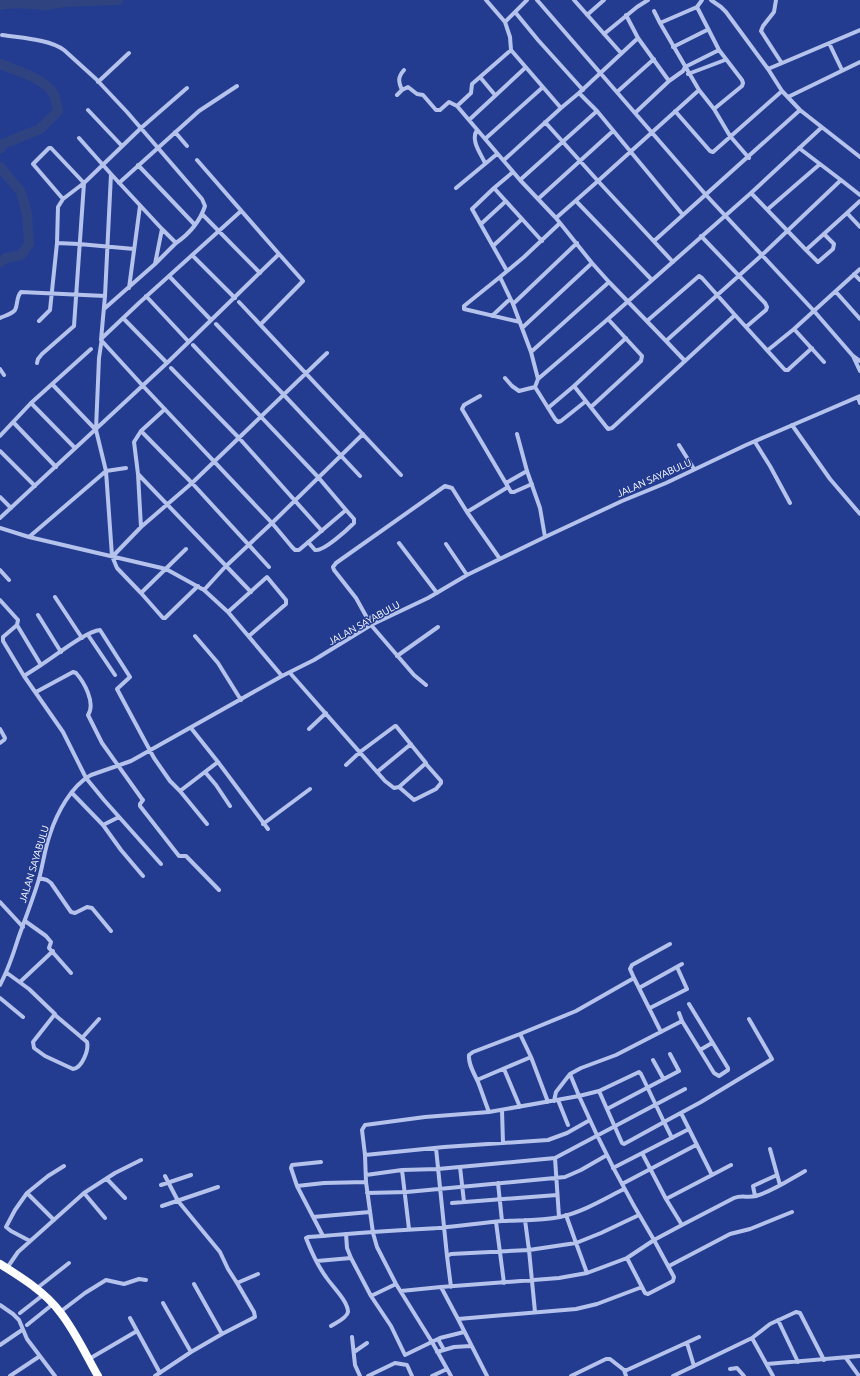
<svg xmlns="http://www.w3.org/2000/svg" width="860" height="1376" viewBox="0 0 860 1376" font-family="Ubuntu,sans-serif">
	<rect width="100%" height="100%" fill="#233c90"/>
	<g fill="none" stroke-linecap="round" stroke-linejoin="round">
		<path stroke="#304381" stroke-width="10" d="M 0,5 L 15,3 L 46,5 L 64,2 L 118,0
			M 0,64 C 15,70 47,79 54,95 C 56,100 57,106 58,111 L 40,129 L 3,144 L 0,149
			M 0,167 L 21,192 L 27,214 L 29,244 L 21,255 L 6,258 L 0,262"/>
		<path stroke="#b4c2ec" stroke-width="4" d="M 486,0 L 505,22
			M 537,0 L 706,195 L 814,311 L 853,356 L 860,361
			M 574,0 L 621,53
			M 702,0 L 697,7 L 719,50 L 742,80 L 743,83 L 742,86 L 714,109
			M 711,0 L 721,7 L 726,12 L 768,69 L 782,91 L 800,110 L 860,157
			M 776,0 L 774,12 L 763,26 L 761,31 L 781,62
			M 515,12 L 538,40 L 583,90
			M 587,15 L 604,0
			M 626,15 L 638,38 L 669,81
			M 660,23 L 697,7
			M 604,34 L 637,7 L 648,0
			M 2,35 C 20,38 49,39 64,50 L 96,79 L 127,112 L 202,199 L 205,206 C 200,221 189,234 176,243
			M 829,43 L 842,70
			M 673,47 L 707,30
			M 511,50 L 510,37 L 505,22 L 527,0
			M 685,67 L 719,50
			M 768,69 L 860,30
			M 688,74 L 725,60
			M 480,77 L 495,95
			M 98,82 L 129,53
			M 402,90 C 398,81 398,77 404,70
			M 699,90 L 714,109 L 730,136 L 749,158
			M 617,92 L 654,59
			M 579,93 L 597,111 L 683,215
			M 397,95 L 402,90 L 408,87 L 417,94 L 423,95 L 436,110 L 440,110 L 449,102 L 457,106 L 520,180 L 556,218 L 592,263 L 609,282
			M 788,97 L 860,62
			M 457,106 L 471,93 L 472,84 L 511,50 L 561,108 L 504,160
			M 561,108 L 579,93 L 638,38
			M 88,110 L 122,146
			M 675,111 L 710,151 L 713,152 L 782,91
			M 635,113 L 669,81 L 683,71 L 685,67
			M 469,120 L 525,68
			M 545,122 L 598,181 L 699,90 L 660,23 L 654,11
			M 477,130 C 470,140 481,154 485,163
			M 175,132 L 187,146
			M 79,138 L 111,174 L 105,296 L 101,340 L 143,386 L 272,523 L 292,547 L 295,550 L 299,550 L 346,510 L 318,477 L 193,345
			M 485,139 L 543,87
			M 799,148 L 841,180
			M 138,165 L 195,225
			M 520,180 L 597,111
			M 119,183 L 199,111 L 237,86
			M 456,188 L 497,154
			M 494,188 L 542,241
			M 751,193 L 806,250 L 847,213
			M 538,199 L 613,131
			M 576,201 L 652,280
			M 860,201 L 847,213 L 860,227
			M 768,209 L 820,164
			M 202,214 L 260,273
			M 556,218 L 598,181 L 673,262
			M 560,223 L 524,257 L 500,277 L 513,304 L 531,352 L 538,379 L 535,387 L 555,419 L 558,422 L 561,421 L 586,401
			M 481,224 L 506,201
			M 701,236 L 765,303 L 767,307 L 766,310 L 746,327
			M 654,241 L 800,110
			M 57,243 L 58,207 L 63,199 L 84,183 L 141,128 L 187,88
			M 493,246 L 522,219
			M 806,250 L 818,262 L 833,249 L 834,244 L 824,234
			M 192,255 L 235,298
			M 155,264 L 162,229
			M 507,271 L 472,209 L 494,188 L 513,172
			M 854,274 L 860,280
			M 169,276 L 211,320
			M 500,277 L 464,306 L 464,309 L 520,322
			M 129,288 L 140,206
			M 836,292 L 860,319
			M 146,296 L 188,341
			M 239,302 L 401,475
			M 513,304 L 577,243
			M 104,309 L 155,264 L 176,243 L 162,229 L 111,174
			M 492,316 L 510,299
			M 0,318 C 4,316 12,314 15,310 C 18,305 16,297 21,292 L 105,296
			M 123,318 L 167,363
			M 608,319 L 751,193 L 821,128
			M 39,321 L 50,310 L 57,243 L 79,244 L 134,249
			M 647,321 L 699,276 L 702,278 L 735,315
			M 216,324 L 284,395 L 360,476
			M 261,324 L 303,281 L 279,254
			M 522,328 L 592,263
			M 794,329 L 824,362
			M 626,338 L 574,386 L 608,429 L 612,428 L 685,361
			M 812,348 L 790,368 L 788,370 L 785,370 L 735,315 L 685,361 L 666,341 L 762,255 L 841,180 L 860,195
			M 768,350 L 794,329 L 860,269
			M 531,352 L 609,282 L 666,341
			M 853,356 L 860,371
			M 37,363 L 38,359 L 42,354 L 74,326 L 84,183 L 51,148 L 49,148 L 33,164 L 63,199
			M 171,368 L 239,438 L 322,531
			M 0,369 L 4,375
			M 505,378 L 512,386 L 519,391 L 535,387
			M 538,379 L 608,319 L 642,356 L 641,361 L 591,407
			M 52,384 L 96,430 L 106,471 L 112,556 L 117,568 L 141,593 L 186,549
			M 480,396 L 464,405 L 462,409 L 511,492 L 514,492 L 532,484
			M 858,397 L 860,403
			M 31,403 L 75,448
			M 548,408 L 574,386
			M 165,409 L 141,431 L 134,442 L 138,474 L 251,592
			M 14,423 L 56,467
			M 792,425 L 830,479 L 860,514
			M 96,429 L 99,358 L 102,338 L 139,303 L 241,211
			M 141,431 L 192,483 L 269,567
			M 517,434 L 527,471 L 540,508 L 545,537
			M 0,436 L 31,403 L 91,349
			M 755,442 L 770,466 L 790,503
			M 679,445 L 694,469
			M 0,451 L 35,486
			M 138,474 L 141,527
			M 506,483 L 527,471
			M 0,497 L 11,508
			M 467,512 L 508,487
			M 0,518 L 167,363 L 279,254 L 197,160
			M 0,528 L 29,537 L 166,569 L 204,590 L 225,567 L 272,523 L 363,434
			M 29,537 L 106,471 L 126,468
			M 308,542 L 315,550 C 323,552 347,530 354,523 L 354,519 L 346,510
			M 399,543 L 437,593
			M 446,544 L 467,575
			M 113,556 L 141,527 L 192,483 L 327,353
			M 0,570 L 9,580
			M 204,590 L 228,612 L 282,676
			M 141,593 L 163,618 L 165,618 L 198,586
			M 55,597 L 82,638
			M 0,600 L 18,620 L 17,625 L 3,637 L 3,641 L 24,676 L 63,732 L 86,778 L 104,800 L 161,864
			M 228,612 L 267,577 L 286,600 L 286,604 L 249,636
			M 38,615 L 61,652
			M 17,625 L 41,665 L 24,676
			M 88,635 L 115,675
			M 195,636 L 218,663 L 241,700
			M 397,656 L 438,627
			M 41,665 C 54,657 86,631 100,630 L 130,677 L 117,689 L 154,758 L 170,781 L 180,791 L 218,762 L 268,829
			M 290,673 L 385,781 L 394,788 L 399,787 L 426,763 L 396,726 L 395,726 L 360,752 L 346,765
			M 426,685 L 414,675 L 371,625 L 356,598 L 334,570 L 333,567 L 336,563 L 445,486 L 452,488 L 467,512 L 500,559
			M 36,692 L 73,672 L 76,673 C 84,682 96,703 88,715 L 102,743 L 142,799 L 143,800 L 140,804 L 140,806 L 179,856 L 186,856 L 219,890
			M 191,728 L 218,762
			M 0,729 L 5,738 L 4,740 L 0,743
			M 309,729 L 326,713
			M 205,772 L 216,785 L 230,806
			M 377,772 L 411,744
			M 399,787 L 414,800 L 436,789 L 441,783 L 441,781 L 426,764
			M 180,791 L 207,824
			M 72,793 L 103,825 L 121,850 L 143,876
			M 263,824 L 310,789
			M 103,825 L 119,817
			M 39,878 L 47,880 L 51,883 L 71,912 L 75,913 L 87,907 L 92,908 L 111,931
			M 0,902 L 23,927
			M 25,921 L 46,936 L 51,942 L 49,948 L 71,973
			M 7,973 L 29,989 L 55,1014 L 33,1042 L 34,1048 L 45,1056 L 73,1069 C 82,1068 89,1050 87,1042 L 55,1015
			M 634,978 L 576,1011 L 520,1034 L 473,1052 L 469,1055 C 468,1064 474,1073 478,1082 C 482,1092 485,1102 489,1112 L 579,1096 C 601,1146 626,1194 654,1240 L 682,1225 L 666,1199 L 712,1175 L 681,1113
			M 20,982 L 53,951
			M 0,985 C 8,970 13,955 18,939 C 25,919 33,899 39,879 C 43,864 45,848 50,834 C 57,813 71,786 91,775 L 131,761 L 282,676 L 314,660 L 371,625 L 428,598 L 467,575 L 545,537 L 622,501 L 666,483 L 746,445 L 860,396
			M 639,988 L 682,964
			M 0,998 L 23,1017
			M 650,1008 L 687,989 L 677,967
			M 679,1013 L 682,1021
			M 661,1032 L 634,978 L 630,969 L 632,965 L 670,944
			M 520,1034 L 531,1057 L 548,1102
			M 82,1038 L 99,1019
			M 700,1050 L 712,1043
			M 653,1060 L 663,1078
			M 504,1069 L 520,1107
			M 639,1072 L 641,1074 L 664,1122 L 624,1144 L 622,1143 L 599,1091 Z
			M 570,1074 L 579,1096 L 599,1091
			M 477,1080 L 531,1057
			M 558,1100 L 568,1125
			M 554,1101 L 556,1092 L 570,1074 L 581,1068 L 616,1055 L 682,1021 L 714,1073 L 719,1076 L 728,1070 L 728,1068 L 689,1004
			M 607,1109 L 679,1071 L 670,1054
			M 502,1110 L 503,1143
			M 672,1138 L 664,1122 L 701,1102 L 772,1059 L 749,1019
			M 436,1148 L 447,1256 L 451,1287
			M 770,1149 L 780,1185
			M 642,1153 L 666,1199
			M 365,1155 L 362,1130 L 365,1125 L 425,1117 L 489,1112
			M 555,1158 L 559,1217
			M 460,1167 L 464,1202
			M 613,1168 L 689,1129
			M 402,1170 L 409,1229
			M 366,1175 L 402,1170 L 438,1169 L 555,1158 L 685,1089
			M 712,1175 L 731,1165
			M 165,1176 L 178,1201 L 220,1252 L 228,1269 L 237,1283
			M 107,1179 L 125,1198
			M 366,1182 L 365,1155 L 444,1147 L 548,1140 L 567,1133 L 590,1120
			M 498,1183 L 502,1221
			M 622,1184 L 696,1145
			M 161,1185 L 191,1175
			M 297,1186 L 291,1168 L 292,1165 L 321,1162
			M 27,1193 L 15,1210 L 6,1227 L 11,1231 L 30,1241
			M 84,1193 L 105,1218
			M 367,1193 L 407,1192 L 565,1177 L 581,1170 L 607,1155
			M 755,1196 L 753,1186 L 777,1175
			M 452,1203 L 557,1195
			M 162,1206 L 218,1187
			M 313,1217 L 370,1212
			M 54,1220 L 27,1193 L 48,1176 L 64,1166
			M 496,1222 L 504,1283
			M 682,1225 L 734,1198 C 741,1195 748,1198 756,1196 C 773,1191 789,1180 805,1171
			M 346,1234 L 347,1248 L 351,1258 L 371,1296 L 391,1326 L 405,1355 L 440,1338 L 464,1332
			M 323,1236 L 308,1237 L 306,1238 C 311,1251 318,1266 326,1277 C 332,1286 348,1301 348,1312 C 347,1318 336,1323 331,1326
			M 447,1256 L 451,1254 L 529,1250 L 525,1220
			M 317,1261 L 351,1258
			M 669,1266 L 730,1234 L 750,1229 L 792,1212
			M 7,1268 L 18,1252 L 84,1193 L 115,1173 L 141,1160
			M 587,1273 L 576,1243 L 601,1233 L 639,1215
			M 194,1284 L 222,1334
			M 36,1289 L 69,1263
			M 401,1291 L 441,1287
			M 371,1296 L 396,1284
			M 163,1303 L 191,1352
			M 0,1305 L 13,1314 L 19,1320 L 27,1339 L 55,1376
			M 60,1312 L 85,1293 L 106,1280 L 124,1284 L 139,1279 L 146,1280
			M 535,1312 L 529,1250 L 576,1243 L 566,1215
			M 20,1313 L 43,1295
			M 130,1318 L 160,1373
			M 458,1319 L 441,1287 L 559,1278 L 587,1273 L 627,1258
			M 778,1320 L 798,1362
			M 27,1325 L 53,1304
			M 352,1337 L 355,1365 L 360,1376
			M 438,1339 L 444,1350
			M 687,1343 L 694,1366
			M 0,1345 L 22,1330
			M 354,1352 L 367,1343
			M 437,1352 L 454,1347 L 471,1346
			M 846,1358 L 859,1376
			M 89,1359 L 137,1331
			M 767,1364 L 860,1356
			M 730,1369 L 737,1368 L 744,1376
			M 624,1370 L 626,1376
			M 10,1376 L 40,1356
			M 155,1376 L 191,1352 L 222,1334 L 255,1317 L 254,1312 L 237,1283 L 258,1274
			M 368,1376 L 395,1363 L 407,1365 L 412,1376
			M 432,1376 L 447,1369
			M 451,1376 L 432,1342 L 396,1284 L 377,1247 L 373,1233 L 366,1182 L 324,1183 L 297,1186 L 323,1236 C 361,1232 400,1230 438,1228 C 460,1226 481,1223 502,1221 C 521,1220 541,1221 560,1217 C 583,1212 604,1199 624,1189
			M 487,1376 L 458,1319 L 576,1309 L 597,1304 L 642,1287 L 627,1258 L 654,1240 L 674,1277 L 673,1281 L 648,1294 L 645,1293 L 642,1287
			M 571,1376 L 606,1359 L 610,1359 L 624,1370 L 627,1370 L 699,1337
			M 673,1376 L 752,1338
			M 773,1376 L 752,1338 L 770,1324 L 796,1312 L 800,1313 L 824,1360"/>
		<path stroke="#fff" stroke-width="8" d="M 0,1264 C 21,1277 45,1292 60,1312 C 75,1331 86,1355 98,1376"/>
	</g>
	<g text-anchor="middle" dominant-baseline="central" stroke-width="3" stroke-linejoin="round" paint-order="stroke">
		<g font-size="10" fill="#fff" stroke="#233c90">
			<text transform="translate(654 478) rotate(-24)">JALAN SAYABULU</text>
			<text transform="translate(364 623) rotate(-29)">JALAN SAYABULU</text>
			<text transform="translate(34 864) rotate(-73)">JALAN SAYABULU</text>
		</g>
	</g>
</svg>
